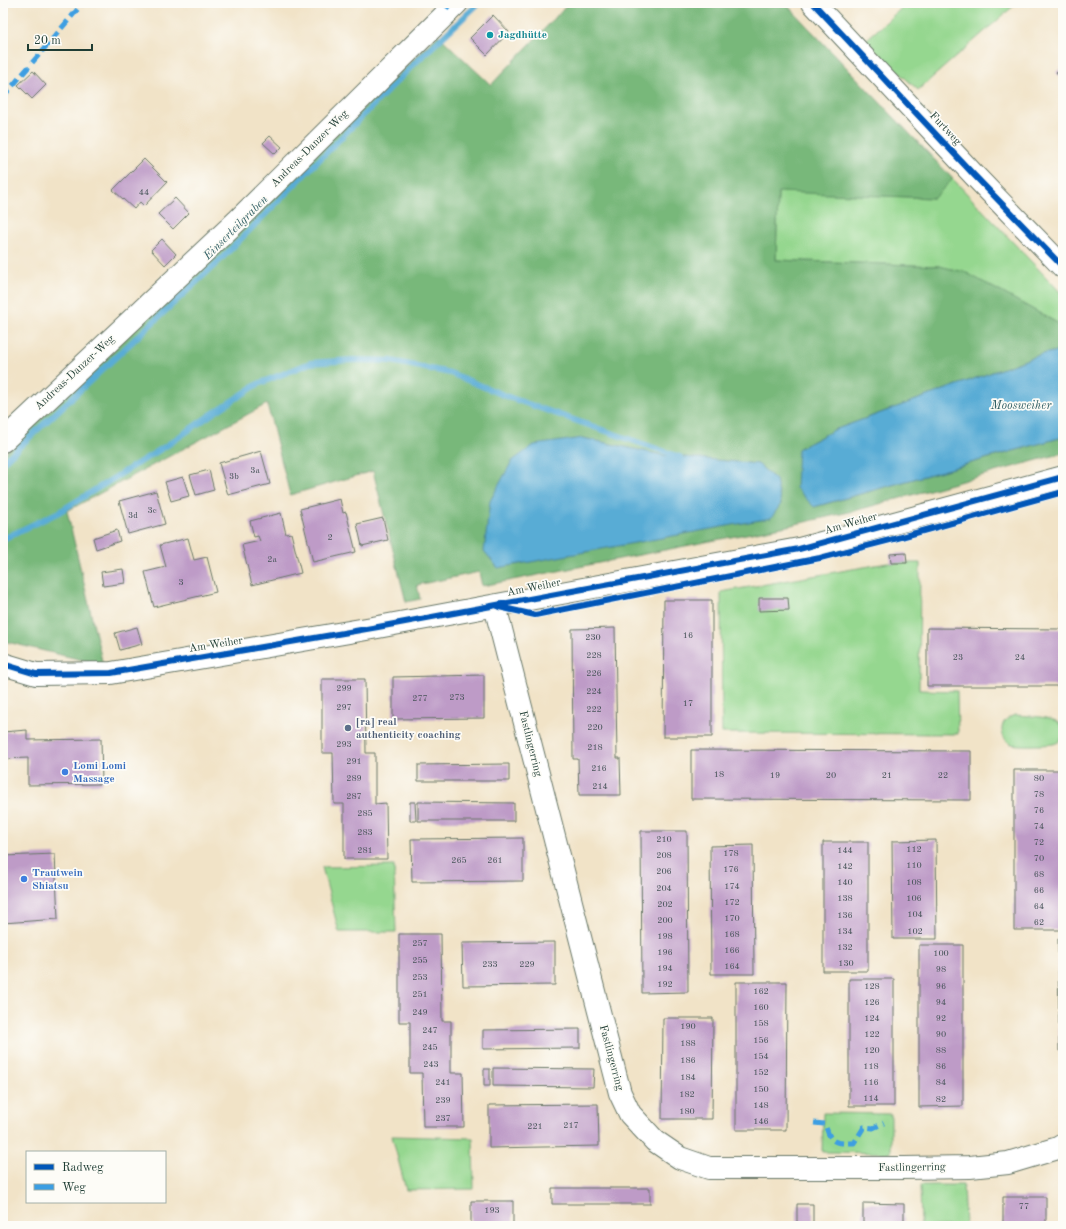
<svg xmlns="http://www.w3.org/2000/svg" width="1066" height="1229" viewBox="0 0 1066 1229" font-family="'Old Standard TT',serif">
	<rect width="100%" height="100%" fill="#fdfcf7"/>
	<filter id="ink" filterUnits="userSpaceOnUse"><feTurbulence type="fractalNoise" baseFrequency=".025" numOctaves="2"/><feDisplacementMap in="SourceGraphic" scale="8" xChannelSelector="R" yChannelSelector="G"/><feConvolveMatrix kernelMatrix="1 2 1 2 8 2 1 2 1" color-interpolation-filters="sRGB"/></filter>
	<filter id="wash" filterUnits="userSpaceOnUse"><feTurbulence type="fractalNoise" baseFrequency=".012" numOctaves="4" result="noise"/><feDisplacementMap in="SourceGraphic" scale="16" xChannelSelector="R" yChannelSelector="G"/><feGaussianBlur stdDeviation="0.9" result="paint"/><feColorMatrix in="noise" values="0 0 0 0 0 0 0 0 0 0 0 0 0 0 0 0 0 1.4 0 .05"/><feComposite in="paint" operator="in"/></filter>
	<g filter="url(#wash)">
		<rect width="100%" height="100%" fill="#f1e3c7"/>
		<path fill="#95d78f" stroke="#5a8a62" d="M 907,3 L 1017,3 L 918,90 L 865,41 Z
			M 953,179 L 1063,295 L 1063,326 L 965,273 L 939,266 L 776,260 L 778,191 L 934,198 Z
			M 887,563 L 920,563 L 919,690 L 957,691 L 958,734 L 722,733 L 721,592 Z
			M 1015,715 C 1026,716 1055,716 1061,725 C 1064,728 1063,733 1063,737 C 1060,741 1058,743 1053,744 C 1048,745 1017,746 1012,744 C 1002,741 998,726 1007,719 C 1009,717 1013,716 1015,715 Z
			M 394,866 L 396,932 L 339,932 L 322,867 Z
			M 823,1113 L 891,1114 L 891,1153 L 822,1152 Z
			M 392,1136 L 473,1138 L 474,1189 L 406,1190 Z
			M 920,1185 L 963,1185 L 965,1226 L 921,1226 Z"/>
		<path fill="#78b87a" stroke="#4c7a57" fill-rule="evenodd" d="M 569,3 L 785,3 L 953,179 L 934,198 L 778,192 L 776,260 L 939,266 L 965,272 L 1063,326 L 1063,350 L 1042,354 L 834,430 L 798,449 L 814,507 L 1063,437 L 1063,453 L 854,511 L 787,526 L 482,586 L 479,572 L 417,585 L 420,599 L 406,602 L 373,471 L 290,495 L 267,404 L 67,511 L 103,665 L 3,641 L 3,455 L 206,260 L 438,35 L 491,85 ZM 583,438 L 662,455 L 758,464 L 776,480 L 781,504 Z"/>
		<path fill="#59acd5" stroke="#3c7484" d="M 1063,350 L 1063,437 L 814,507 L 796,488 L 798,449 L 834,430 L 1042,354 Z
			M 583,438 L 662,455 L 758,464 L 776,480 L 781,504 L 771,518 L 498,568 L 484,551 L 490,501 L 512,461 L 534,445 Z"/>
		<g fill="none" stroke-linecap="round" stroke-linejoin="round">
			<path stroke="#59acd5" stroke-width="6" d="M 3,462 L 221,259 L 415,63 L 479,3
				M 3,539 L 59,512 L 166,446 L 212,414 L 258,384 L 310,363 L 353,360 L 391,361 L 450,373 L 511,398 L 680,457"/>
		</g>
		<g id="blocks">
			<path fill="#be9bc7" d="M 493,15 L 509,32 L 487,55 L 470,38 Z
				M 1063,67 L 1063,81 L 1056,72 Z
				M 33,71 L 46,85 L 32,99 L 18,85 Z
				M 270,136 L 282,147 L 275,154 L 263,143 Z
				M 144,159 L 167,182 L 144,206 L 140,202 L 134,209 L 113,190 Z
				M 175,198 L 189,213 L 173,229 L 158,214 Z
				M 162,239 L 176,254 L 165,265 L 151,250 Z
				M 261,451 L 270,484 L 228,495 L 219,463 Z
				M 209,470 L 214,490 L 196,495 L 190,475 Z
				M 183,477 L 189,496 L 171,501 L 165,482 Z
				M 156,491 L 165,524 L 128,534 L 119,501 Z
				M 340,499 L 343,513 L 346,512 L 356,552 L 313,562 L 300,509 Z
				M 1061,508 L 1063,508 L 1063,597 L 1061,597 Z
				M 281,513 L 286,534 L 291,533 L 301,573 L 252,585 L 242,545 L 260,541 L 258,536 L 254,537 L 250,521 Z
				M 383,518 L 388,540 L 362,546 L 357,524 Z
				M 117,530 L 120,541 L 96,549 L 93,538 Z
				M 188,538 L 194,560 L 207,557 L 216,592 L 154,607 L 145,572 L 166,567 L 160,545 Z
				M 906,553 L 907,563 L 891,563 L 890,554 Z
				M 123,569 L 125,583 L 103,586 L 101,572 Z
				M 759,598 L 788,598 L 789,610 L 759,611 Z
				M 664,600 L 712,600 L 712,737 L 663,737 Z
				M 137,627 L 142,644 L 120,650 L 115,633 Z
				M 615,628 L 617,758 L 620,758 L 621,795 L 579,795 L 578,759 L 573,759 L 572,629 Z
				M 927,628 L 1063,629 L 1063,686 L 927,686 Z
				M 484,675 L 484,718 L 393,719 L 393,677 Z
				M 322,679 L 365,679 L 366,753 L 375,753 L 375,804 L 386,803 L 387,859 L 344,859 L 344,804 L 334,804 L 333,753 L 322,753 Z
				M 27,730 L 27,740 L 101,739 L 102,784 L 28,785 L 28,758 L 3,759 L 3,732 Z
				M 691,750 L 971,751 L 971,800 L 691,799 Z
				M 509,764 L 509,781 L 418,781 L 418,765 Z
				M 1014,770 L 1063,770 L 1063,930 L 1014,930 Z
				M 410,802 L 415,802 L 416,821 L 410,821 Z
				M 418,802 L 514,803 L 514,821 L 418,821 Z
				M 641,831 L 687,831 L 688,992 L 642,993 Z
				M 523,838 L 523,881 L 412,882 L 411,839 Z
				M 936,840 L 937,939 L 893,939 L 892,841 Z
				M 823,842 L 868,842 L 868,971 L 823,971 Z
				M 753,845 L 754,974 L 711,974 L 710,846 Z
				M 55,854 L 58,919 L 3,923 L 3,856 Z
				M 399,934 L 441,934 L 442,1021 L 451,1021 L 451,1073 L 463,1073 L 464,1127 L 423,1127 L 422,1073 L 410,1073 L 410,1022 L 399,1022 Z
				M 1058,939 L 1063,939 L 1063,1051 L 1059,1051 Z
				M 555,942 L 555,985 L 463,986 L 462,943 Z
				M 919,945 L 963,945 L 963,1106 L 919,1107 Z
				M 849,979 L 894,979 L 894,1106 L 849,1106 Z
				M 736,982 L 787,982 L 786,1130 L 736,1130 Z
				M 663,1018 L 713,1018 L 712,1119 L 662,1119 Z
				M 580,1029 L 580,1048 L 483,1049 L 483,1030 Z
				M 493,1068 L 594,1069 L 593,1087 L 493,1086 Z
				M 484,1069 L 490,1069 L 490,1086 L 484,1086 Z
				M 598,1104 L 599,1146 L 489,1148 L 489,1105 Z
				M 552,1188 L 650,1188 L 650,1204 L 552,1204 Z
				M 1003,1197 L 1046,1197 L 1046,1226 L 1003,1226 Z
				M 471,1201 L 513,1201 L 513,1226 L 471,1226 Z
				M 863,1203 L 904,1204 L 904,1226 L 863,1226 Z
				M 797,1204 L 813,1204 L 813,1226 L 797,1226 Z"/>
		</g>
	</g>
	<g filter="url(#ink)">
		<use href="#blocks" fill-opacity="0" stroke="#687767" stroke-width="1"/>
		<g fill="none" stroke-linecap="round" stroke-linejoin="round">
			<defs>
				<path id="minor" d="M 813,3 L 974,175 L 1063,267
					M 3,441 L 237,221 L 457,3
					M 495,606 L 620,1093 L 630,1114 L 655,1141 L 680,1158 L 709,1168 L 904,1168 L 970,1167 L 1008,1163 L 1058,1148 L 1063,1145
					M 3,664 L 36,674 L 111,673 L 378,627 L 799,549 L 1063,477"/>
			</defs>
			<use href="#minor" stroke="#687767" stroke-width="24"/>
			<use href="#minor" stroke="#fff" stroke-width="22"/>
			<path stroke="#3c9ee2" stroke-width="5" stroke-dasharray="10 5" stroke-linecap="butt" d="M 443,3 L 450,8
				M 3,97 L 83,3
				M 814,1123 L 825,1124 C 831,1144 834,1143 854,1143 L 864,1127 L 873,1128 L 884,1123"/>
			<defs>
				<path id="cycleway" d="M 813,3 L 974,175 L 1063,267
					M 499,607 L 535,615 L 820,558 L 894,539 L 1063,492
					M 3,664 L 36,674 L 111,673 L 378,627 L 799,549 L 1063,477"/>
			</defs>
			<use href="#cycleway" stroke="#fdfcf7" stroke-width="8"/>
			<use href="#cycleway" stroke="#0057b8" stroke-width="6"/>
		</g>
	</g>
	<circle fill="#0f9aa8" stroke="#fdfcf7" stroke-width="1.5" cx="490" cy="35" r="4"/>
	<circle fill="#5c6f8a" stroke="#fdfcf7" stroke-width="1.5" cx="348" cy="728" r="4"/>
	<g fill="#3f7fe0" stroke="#fdfcf7" stroke-width="1.5">
		<circle cx="65" cy="772" r="4"/>
		<circle cx="24" cy="879" r="4"/>
	</g>
	<g text-anchor="middle" dominant-baseline="central" stroke-width="3.5" stroke-linejoin="round" paint-order="stroke">
		<g font-size="9" fill="#475459">
			<text x="144" y="192">44</text>
			<text x="255" y="470">3a</text>
			<text x="234" y="476">3b</text>
			<text x="152" y="510">3c</text>
			<text x="133" y="515">3d</text>
			<text x="330" y="537">2</text>
			<text x="272" y="559">2a</text>
			<text x="181" y="582">3</text>
			<text x="688" y="635">16</text>
			<text x="593" y="637">230</text>
			<text x="594" y="655">228</text>
			<text x="958" y="657">23</text>
			<text x="1020" y="657">24</text>
			<text x="594" y="673">226</text>
			<text x="344" y="688">299</text>
			<text x="594" y="691">224</text>
			<text x="457" y="697">273</text>
			<text x="420" y="698">277</text>
			<text x="688" y="703">17</text>
			<text x="344" y="707">297</text>
			<text x="594" y="709">222</text>
			<text x="595" y="727">220</text>
			<text x="344" y="744">293</text>
			<text x="595" y="747">218</text>
			<text x="354" y="761">291</text>
			<text x="599" y="768">216</text>
			<text x="719" y="774">18</text>
			<text x="775" y="775">19</text>
			<text x="831" y="775">20</text>
			<text x="887" y="775">21</text>
			<text x="943" y="775">22</text>
			<text x="354" y="778">289</text>
			<text x="1039" y="778">80</text>
			<text x="600" y="786">214</text>
			<text x="1039" y="794">78</text>
			<text x="354" y="796">287</text>
			<text x="1039" y="810">76</text>
			<text x="365" y="813">285</text>
			<text x="1039" y="826">74</text>
			<text x="365" y="832">283</text>
			<text x="664" y="839">210</text>
			<text x="1039" y="842">72</text>
			<text x="914" y="849">112</text>
			<text x="365" y="850">281</text>
			<text x="845" y="850">144</text>
			<text x="731" y="853">178</text>
			<text x="664" y="855">208</text>
			<text x="1039" y="858">70</text>
			<text x="459" y="860">265</text>
			<text x="495" y="860">261</text>
			<text x="914" y="865">110</text>
			<text x="845" y="866">142</text>
			<text x="731" y="869">176</text>
			<text x="664" y="871">206</text>
			<text x="1039" y="874">68</text>
			<text x="845" y="882">140</text>
			<text x="914" y="882">108</text>
			<text x="732" y="886">174</text>
			<text x="664" y="888">204</text>
			<text x="1039" y="890">66</text>
			<text x="845" y="898">138</text>
			<text x="914" y="898">106</text>
			<text x="732" y="902">172</text>
			<text x="665" y="904">202</text>
			<text x="1039" y="906">64</text>
			<text x="915" y="914">104</text>
			<text x="845" y="915">136</text>
			<text x="732" y="918">170</text>
			<text x="665" y="920">200</text>
			<text x="1039" y="922">62</text>
			<text x="845" y="931">134</text>
			<text x="915" y="931">102</text>
			<text x="732" y="934">168</text>
			<text x="665" y="936">198</text>
			<text x="420" y="943">257</text>
			<text x="845" y="947">132</text>
			<text x="732" y="950">166</text>
			<text x="665" y="952">196</text>
			<text x="941" y="953">100</text>
			<text x="420" y="960">255</text>
			<text x="846" y="963">130</text>
			<text x="490" y="964">233</text>
			<text x="527" y="964">229</text>
			<text x="732" y="966">164</text>
			<text x="665" y="968">194</text>
			<text x="941" y="969">98</text>
			<text x="420" y="977">253</text>
			<text x="665" y="984">192</text>
			<text x="872" y="986">128</text>
			<text x="941" y="986">96</text>
			<text x="761" y="991">162</text>
			<text x="420" y="994">251</text>
			<text x="872" y="1002">126</text>
			<text x="941" y="1002">94</text>
			<text x="761" y="1007">160</text>
			<text x="420" y="1012">249</text>
			<text x="872" y="1018">124</text>
			<text x="941" y="1018">92</text>
			<text x="761" y="1023">158</text>
			<text x="688" y="1026">190</text>
			<text x="430" y="1030">247</text>
			<text x="872" y="1034">122</text>
			<text x="941" y="1034">90</text>
			<text x="761" y="1040">156</text>
			<text x="688" y="1043">188</text>
			<text x="430" y="1047">245</text>
			<text x="872" y="1050">120</text>
			<text x="941" y="1050">88</text>
			<text x="761" y="1056">154</text>
			<text x="688" y="1060">186</text>
			<text x="431" y="1064">243</text>
			<text x="871" y="1066">118</text>
			<text x="941" y="1066">86</text>
			<text x="761" y="1072">152</text>
			<text x="688" y="1077">184</text>
			<text x="443" y="1082">241</text>
			<text x="871" y="1082">116</text>
			<text x="941" y="1082">84</text>
			<text x="761" y="1089">150</text>
			<text x="687" y="1094">182</text>
			<text x="871" y="1098">114</text>
			<text x="941" y="1099">82</text>
			<text x="443" y="1100">239</text>
			<text x="761" y="1105">148</text>
			<text x="687" y="1111">180</text>
			<text x="443" y="1118">237</text>
			<text x="761" y="1121">146</text>
			<text x="571" y="1125">217</text>
			<text x="535" y="1126">221</text>
			<text x="1024" y="1206">77</text>
			<text x="492" y="1210">193</text>
		</g>
		<g font-size="11" font-weight="bold" fill="#0d838f" stroke="#fdfcf7" text-anchor="start">
			<text x="498" y="35">Jagdhütte</text>
		</g>
		<g font-size="11" fill="#1f3d34" stroke="#fdfcf7">
			<text transform="translate(945 129) rotate(47)">Furtweg</text>
			<text transform="translate(310 149) rotate(-45)">Andreas-Danzer-Weg</text>
			<text transform="translate(75 373) rotate(-43)">Andreas-Danzer-Weg</text>
			<text transform="translate(851 524) rotate(-16)">Am Weiher</text>
			<text transform="translate(534 588) rotate(-11)">Am Weiher</text>
			<text transform="translate(216 645) rotate(-9)">Am Weiher</text>
			<text transform="translate(530 744) rotate(76)">Fastlingerring</text>
			<text transform="translate(611 1058) rotate(75)">Fastlingerring</text>
			<text transform="translate(912 1168) rotate(-1)">Fastlingerring</text>
		</g>
		<g font-size="11" font-weight="bold" fill="#4e5e75" stroke="#fdfcf7" text-anchor="start">
			<text x="356" y="722">[ra] real<tspan x="356" dy="13">authenticity coaching</tspan></text>
		</g>
		<g font-size="11" font-weight="bold" fill="#366cbe" stroke="#fdfcf7" text-anchor="start">
			<text x="73" y="766">Lomi Lomi<tspan x="73" dy="13">Massage</tspan></text>
			<text x="32" y="873">Trautwein<tspan x="32" dy="13">Shiatsu</tspan></text>
		</g>
		<g font-size="12" font-style="italic" fill="#305e64" stroke="#fdfcf7">
			<text transform="translate(236 228) rotate(-45)">Einserteilgraben</text>
			<text x="1021" y="406">Moosweiher</text>
		</g>
	</g>
	<rect width="1066" height="1229" fill="none" stroke="#fdfcf7" stroke-width="16"/>
	<rect x="26" y="1151" width="140" height="52" fill="#fdfcf7" stroke="#a4b0a9"/>
	<rect x="34" y="1164" width="20" height="6" fill="#0057b8" stroke="#a4b0a9"/>
	<text x="62" y="1171" font-size="12" fill="#1f3d34">Radweg</text>
	<rect x="34" y="1184" width="20" height="6" fill="#3c9ee2" stroke="#a4b0a9"/>
	<text x="62" y="1191" font-size="12" fill="#1f3d34">Weg</text>
	<path d="M28 44v6h64v-6" fill="none" stroke="#1f3d34" stroke-width="2"/>
	<text x="34" y="44" font-size="12" fill="#1f3d34" stroke="#fdfcf7" stroke-width="3" paint-order="stroke">20 m</text>
</svg>
